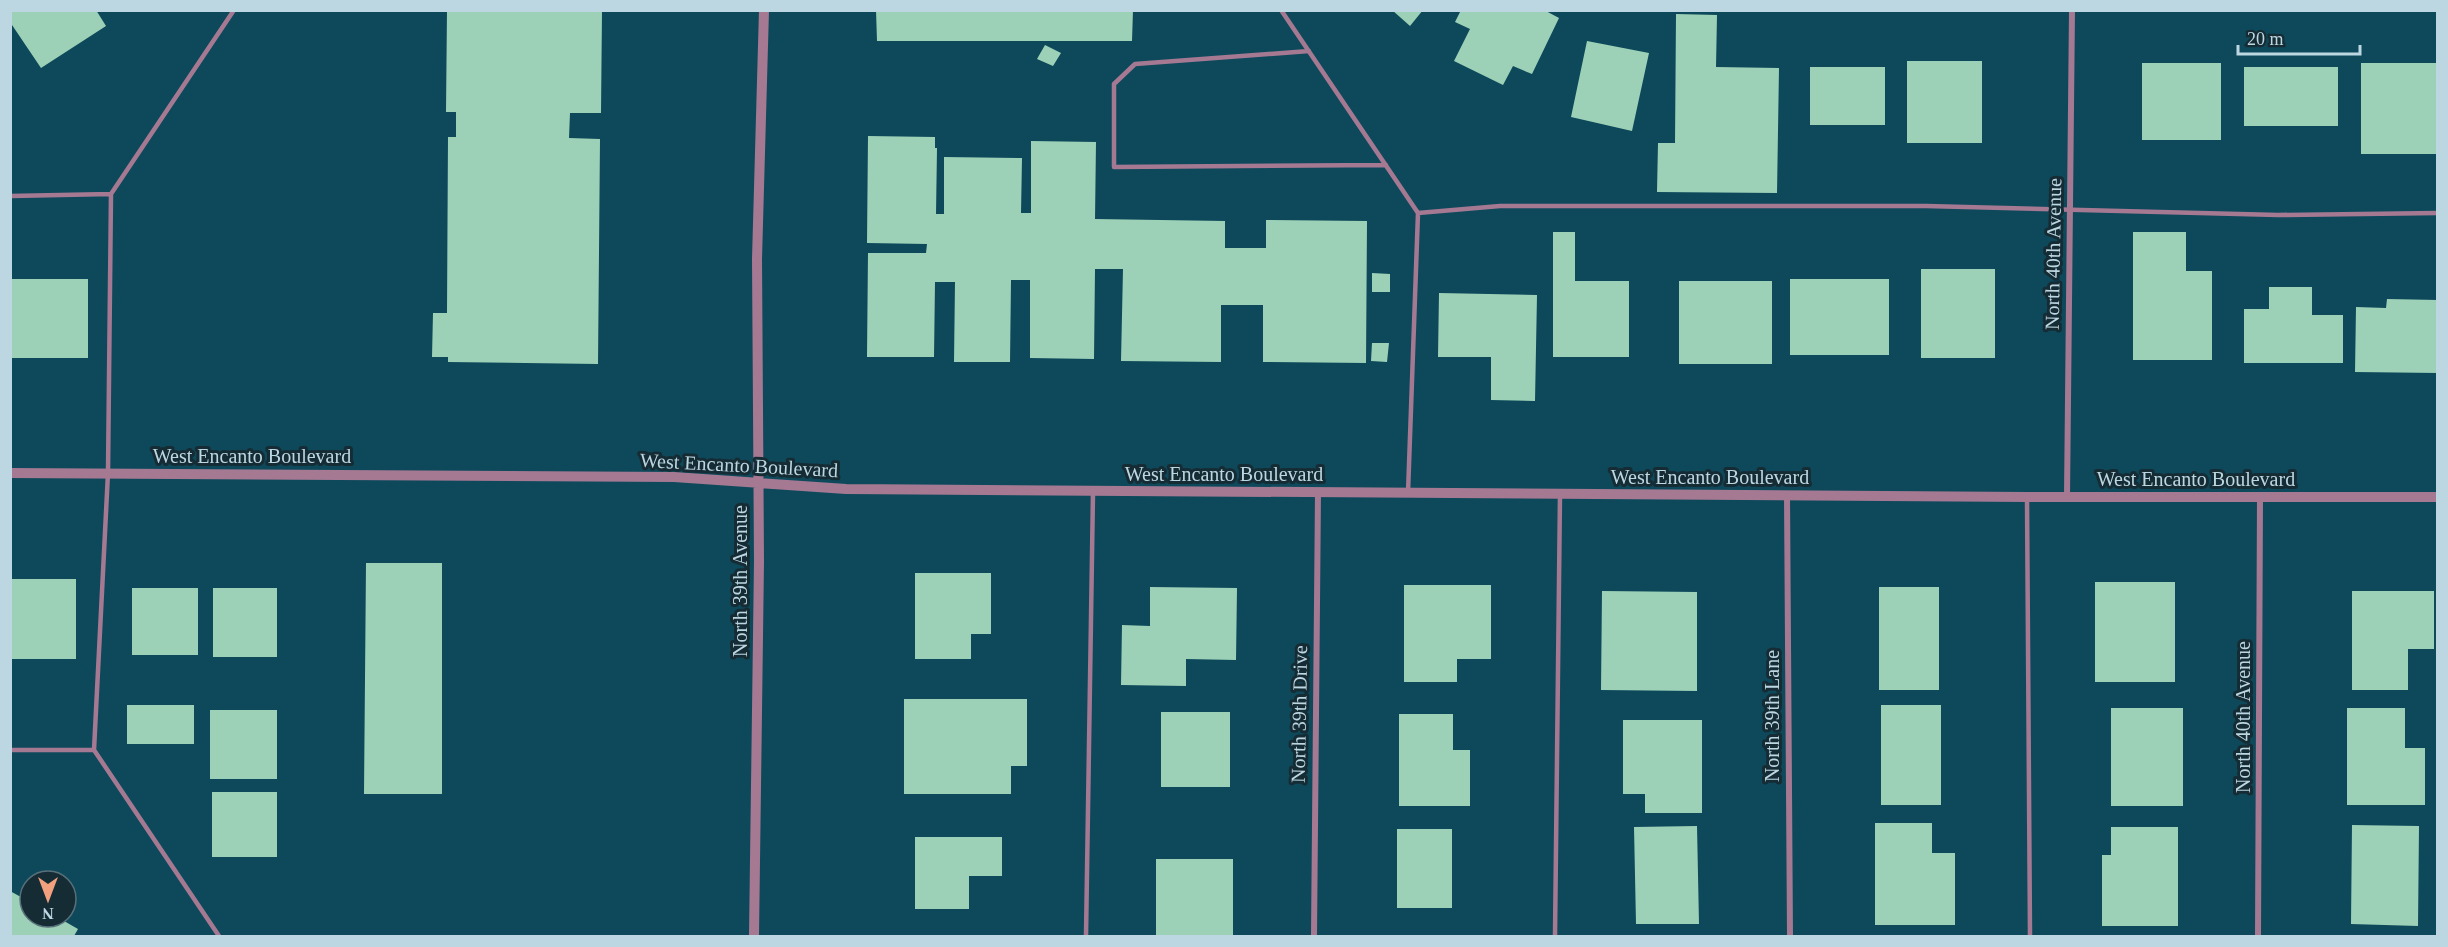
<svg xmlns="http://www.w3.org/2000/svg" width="2448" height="947" viewBox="0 0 2448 947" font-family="'Times New Roman',serif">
	<rect width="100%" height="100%" fill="#0e495b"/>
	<path fill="#9dd1b7" d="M 10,10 L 96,10 L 106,26 L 41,68 L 10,22 Z
		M 447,10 L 602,10 L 601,113 L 570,113 L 569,138 L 600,139 L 598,364 L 448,362 L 448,357 L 432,357 L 433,313 L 447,313 L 448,137 L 456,137 L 456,112 L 446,112 Z
		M 876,10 L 1133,10 L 1132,41 L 877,41 Z
		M 1392,10 L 1423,10 L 1410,26 Z
		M 1461,10 L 1544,10 L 1559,18 L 1532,74 L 1513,66 L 1503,85 L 1454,61 L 1470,29 L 1455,22 Z
		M 1676,14 L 1717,15 L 1716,67 L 1779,68 L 1777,193 L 1657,192 L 1658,143 L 1675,143 Z
		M 1587,41 L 1649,53 L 1632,131 L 1571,117 Z
		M 1045,45 L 1061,53 L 1053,66 L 1037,59 Z
		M 1907,61 L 1982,61 L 1982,143 L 1907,143 Z
		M 2142,63 L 2221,63 L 2221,140 L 2142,140 Z
		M 2361,63 L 2438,63 L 2438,154 L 2361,154 Z
		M 1810,67 L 1885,67 L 1885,125 L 1810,125 Z
		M 2244,67 L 2338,67 L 2338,126 L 2244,126 Z
		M 868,136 L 935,137 L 935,148 L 937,148 L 936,214 L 944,214 L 944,157 L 1022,158 L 1021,213 L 1031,213 L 1031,141 L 1096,142 L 1095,219 L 1225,221 L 1225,248 L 1266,248 L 1266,220 L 1367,221 L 1366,363 L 1263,362 L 1263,305 L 1221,305 L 1221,362 L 1121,361 L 1123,269 L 1095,269 L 1094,359 L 1030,358 L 1030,280 L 1011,280 L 1010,362 L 954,362 L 955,282 L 935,282 L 934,357 L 867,357 L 868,253 L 926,253 L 927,244 L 867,243 Z
		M 1553,232 L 1575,232 L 1575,281 L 1629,281 L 1629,357 L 1553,357 Z
		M 2133,232 L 2186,232 L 2186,271 L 2212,271 L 2212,360 L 2133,360 Z
		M 1921,269 L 1995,269 L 1995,358 L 1921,358 Z
		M 1372,273 L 1390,274 L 1390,292 L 1372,292 Z
		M 10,279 L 88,279 L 88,358 L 10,358 Z
		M 1790,279 L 1889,279 L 1889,355 L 1790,355 Z
		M 1679,281 L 1772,281 L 1772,364 L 1679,364 Z
		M 2269,287 L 2312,287 L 2312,315 L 2343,315 L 2343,363 L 2244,363 L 2244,309 L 2269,309 Z
		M 1439,293 L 1537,295 L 1535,401 L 1491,400 L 1491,357 L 1438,357 Z
		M 2387,299 L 2438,300 L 2438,373 L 2355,372 L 2356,307 L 2386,308 Z
		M 1372,343 L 1389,343 L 1387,362 L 1371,361 Z
		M 366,563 L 442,563 L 442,794 L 364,794 Z
		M 915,573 L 991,573 L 991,634 L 971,634 L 971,659 L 915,659 Z
		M 10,579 L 76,579 L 76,659 L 10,659 Z
		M 2095,582 L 2175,582 L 2175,682 L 2095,682 Z
		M 1404,585 L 1491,585 L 1491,659 L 1457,659 L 1457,682 L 1404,682 Z
		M 1150,587 L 1237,588 L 1236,660 L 1186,659 L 1186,686 L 1121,685 L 1122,625 L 1150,626 Z
		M 1879,587 L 1939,587 L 1939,690 L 1879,690 Z
		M 132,588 L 198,588 L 198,655 L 132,655 Z
		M 213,588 L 277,588 L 277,657 L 213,657 Z
		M 1602,591 L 1697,592 L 1697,691 L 1601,690 Z
		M 2352,591 L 2434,591 L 2434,649 L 2408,649 L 2408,690 L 2352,690 Z
		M 904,699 L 1027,699 L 1027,766 L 1011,766 L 1011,794 L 904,794 Z
		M 127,705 L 194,705 L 194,744 L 127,744 Z
		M 1881,705 L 1941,705 L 1941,805 L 1881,805 Z
		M 2111,708 L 2183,708 L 2183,806 L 2111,806 Z
		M 2347,708 L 2405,708 L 2405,748 L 2425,748 L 2425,805 L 2347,805 Z
		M 210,710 L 277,710 L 277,779 L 210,779 Z
		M 1161,712 L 1230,712 L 1230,787 L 1161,787 Z
		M 1399,714 L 1453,714 L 1453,750 L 1470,750 L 1470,806 L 1399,806 Z
		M 1623,720 L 1702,720 L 1702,813 L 1645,813 L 1645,794 L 1623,794 Z
		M 212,792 L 277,792 L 277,857 L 212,857 Z
		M 1875,823 L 1932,823 L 1932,853 L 1955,853 L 1955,925 L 1875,925 Z
		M 2352,825 L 2419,826 L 2418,926 L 2351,924 Z
		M 1697,826 L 1699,924 L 1636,924 L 1634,827 Z
		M 2111,827 L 2178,827 L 2178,926 L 2102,926 L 2102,855 L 2111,855 Z
		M 1397,829 L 1452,829 L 1452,908 L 1397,908 Z
		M 915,837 L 1002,837 L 1002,876 L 969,876 L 969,909 L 915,909 Z
		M 1156,859 L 1233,859 L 1233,936 L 1156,936 Z
		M 10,891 L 30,902 L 30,917 L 57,917 L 78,929 L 74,936 L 10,936 Z"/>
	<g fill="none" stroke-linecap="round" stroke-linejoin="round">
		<path stroke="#a67993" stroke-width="4.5" d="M 1281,10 L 1418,213 L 1500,206 L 1926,206 L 2278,215 L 2438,213
			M 1309,51 L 1135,64 L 1114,84 L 1114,167 L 1386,165
			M 10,196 L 111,194
			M 1408,493 L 1418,213
			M 2027,497 L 2030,936
			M 10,750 L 94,750
			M 219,936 L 94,750 L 108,473 L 111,194 L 234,10
			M 1086,936 L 1093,492
			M 1555,936 L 1560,494"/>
		<path stroke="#a67993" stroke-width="6" d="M 1787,495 L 1790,936
			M 2067,497 L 2072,10
			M 1314,936 L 1318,492
			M 2258,936 L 2260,498"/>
		<path stroke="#a67993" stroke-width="10" d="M 10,473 L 674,477 L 846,489 L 2027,497 L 2438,497
			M 754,936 L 759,561 L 757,259 L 764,10"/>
	</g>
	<g text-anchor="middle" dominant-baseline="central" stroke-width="6" stroke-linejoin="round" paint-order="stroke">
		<g font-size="20" fill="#bcd7e2" stroke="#162c35">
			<text transform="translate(2053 254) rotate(-89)">North 40th Avenue</text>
			<text x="252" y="456">West Encanto Boulevard</text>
			<text transform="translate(739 465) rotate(3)">West Encanto Boulevard</text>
			<text x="1224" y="474">West Encanto Boulevard</text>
			<text x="1710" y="477">West Encanto Boulevard</text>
			<text x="2196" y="479">West Encanto Boulevard</text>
			<text transform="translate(740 581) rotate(-90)">North 39th Avenue</text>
			<text transform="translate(1299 714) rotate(-89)">North 39th Drive</text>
			<text transform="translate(1772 716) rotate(-90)">North 39th Lane</text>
			<text transform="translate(2243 717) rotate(-90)">North 40th Avenue</text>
		</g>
	</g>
	<rect width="2448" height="947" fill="none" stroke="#bcd7e2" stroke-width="24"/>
	<g transform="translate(48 899) rotate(180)"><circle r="28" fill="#162c35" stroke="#58707a" stroke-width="1.5"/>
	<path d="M0-4.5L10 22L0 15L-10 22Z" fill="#f2a07e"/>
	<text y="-9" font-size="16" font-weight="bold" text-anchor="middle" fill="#bcd7e2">N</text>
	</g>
	<path d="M2238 45v9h122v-9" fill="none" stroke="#bcd7e2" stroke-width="3"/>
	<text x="2247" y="45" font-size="18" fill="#bcd7e2" stroke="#162c35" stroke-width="4.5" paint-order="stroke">20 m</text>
</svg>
